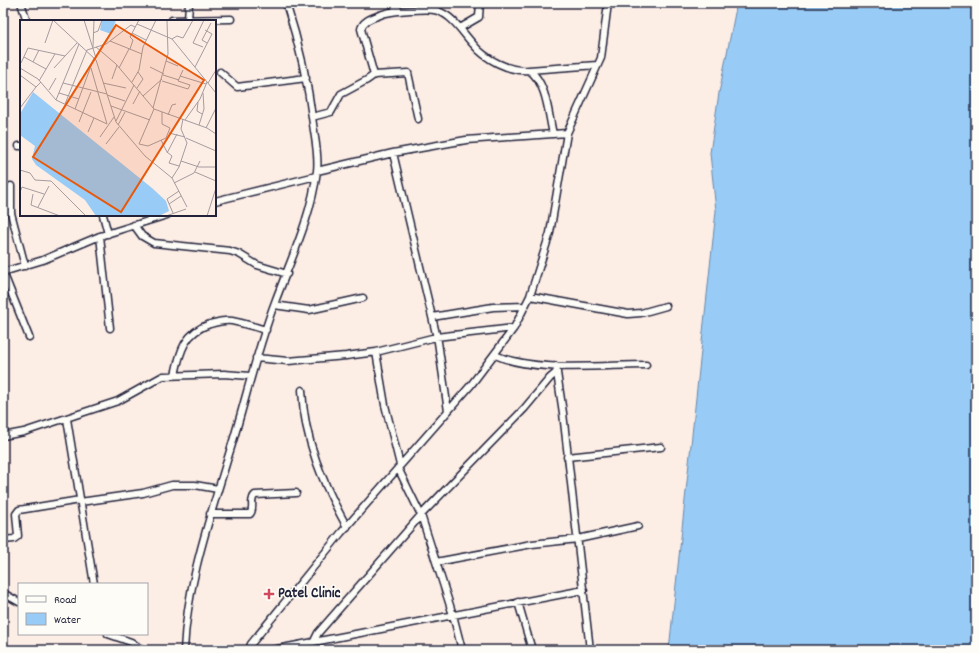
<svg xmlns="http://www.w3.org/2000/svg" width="979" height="653" viewBox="0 0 979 653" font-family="Dekko,sans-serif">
	<rect width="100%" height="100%" fill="#fcede5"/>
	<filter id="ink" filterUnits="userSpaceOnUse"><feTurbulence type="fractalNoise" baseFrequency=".025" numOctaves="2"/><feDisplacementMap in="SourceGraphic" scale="8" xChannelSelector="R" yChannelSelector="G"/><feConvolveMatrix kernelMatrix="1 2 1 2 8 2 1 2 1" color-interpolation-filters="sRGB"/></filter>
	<g filter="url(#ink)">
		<path fill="#98ccf6" stroke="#6988ab" d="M 737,3 L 976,3 L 976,650 L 669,650 L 716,211 L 710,153 L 719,93 Z"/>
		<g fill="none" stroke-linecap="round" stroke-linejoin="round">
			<defs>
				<path id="street" d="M 21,3 L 27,21
					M 391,3 L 400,11
					M 172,20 L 231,19
					M 188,20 L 189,3
					M 460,28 L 479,17 L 480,3
					M 529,70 L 597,65
					M 220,72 L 237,87 L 306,78
					M 374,75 L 408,73 L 418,119
					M 312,117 L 331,112 L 341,94 L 367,80 L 374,75 L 361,29 C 363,20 373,18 380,15 C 389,11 400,11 410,10 C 418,10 430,8 438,11 C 453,16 462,32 473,44 C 485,59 509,72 529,70 C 547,83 548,113 553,134
					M 19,146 L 21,146
					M 393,153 L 438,342 L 448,411
					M 317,171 L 393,153 L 466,140 L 567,133
					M 11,186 L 11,213 L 25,266
					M 215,201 L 316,176
					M 103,215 L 108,234
					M 134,225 L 142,236 L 154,243 L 230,251 L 239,254 L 257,265 L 287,274
					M 100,236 L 110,328
					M 530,296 L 628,314 L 641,313 L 666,306
					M 274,305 L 309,310 L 363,298
					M 432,317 L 493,307 L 525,306
					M 29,337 L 3,272 L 43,260 L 100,236 L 167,215
					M 376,352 L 385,405 L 400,465
					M 495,355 C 535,373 602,365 646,365
					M 256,358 L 288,361 L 346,356 L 376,352 L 436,337 L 514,328
					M 556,366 L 563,413 L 590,650
					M 175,375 C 180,351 185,332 210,324 C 217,322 225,320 232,321 C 243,323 255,327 266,330
					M 302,390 C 304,440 323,484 347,527
					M 67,419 L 94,584
					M 3,436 L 24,432 L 118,401 L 163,376 L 224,374 L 250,376
					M 567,457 L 661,447
					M 398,468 L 421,515 L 453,615 L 462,650
					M 80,502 L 143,493 L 172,485 L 195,485 L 218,489
					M 210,514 L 250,514 C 255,509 249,500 255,495 L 296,493
					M 3,540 L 14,539 L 18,536 L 16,514 L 19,510 L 80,500
					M 436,562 L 532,544 L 578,539 L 638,526
					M 3,593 L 19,602
					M 518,602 L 532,650
					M 108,634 L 131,642 L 142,650
					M 314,641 L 318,633 L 421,515 L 524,409 L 550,378 L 557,372
					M 184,650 C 187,582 210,518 229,454 C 245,403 256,352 275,302 C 291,259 311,218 317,171 C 319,156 315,139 313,124 C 308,83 299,43 286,3
					M 249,650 L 251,644 L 341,533 L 471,385 L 514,328 L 530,296 L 550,233 L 567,133 L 601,58 L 608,3
					M 272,650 L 584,590"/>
			</defs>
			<use href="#street" stroke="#22223b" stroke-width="9"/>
			<use href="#street" stroke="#fdfcf7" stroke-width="6"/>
		</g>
	</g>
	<path fill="#d1495b" stroke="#fdfcf7" stroke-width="1.5" d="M267 588h4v4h4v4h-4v4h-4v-4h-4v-4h4z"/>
	<g text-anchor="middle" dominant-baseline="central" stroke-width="3" stroke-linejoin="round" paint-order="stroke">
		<g font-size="15" font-weight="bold" fill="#22223b" stroke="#fdfcf7" text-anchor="start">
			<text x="278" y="594">Patel Clinic</text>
		</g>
	</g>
	<g transform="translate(20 20)">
		<rect width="196" height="196" fill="#fcede5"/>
		<path d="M 82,0 L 96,0 L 91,14 L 80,10 ZM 13,72 L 132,168 L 146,181 L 149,191 L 139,196 L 76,196 L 65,180 L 16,145 L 12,139 L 15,126 L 0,115 L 0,94 Z" fill="#98ccf6"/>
		<path fill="none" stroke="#a59ca1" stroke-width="1" d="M 64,0 L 76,38M 117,4 L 152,19 L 196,73M 73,13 L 78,11 L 82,0M 112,13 L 126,20M 152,19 L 157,16 L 163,18 L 173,0M 90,21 L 122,34M 25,23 L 33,0 L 76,40 L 96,102 L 125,136 L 152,158 L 167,187M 187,23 L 182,20 L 191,3M 73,27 L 74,0M 76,27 L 96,44 L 134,89 L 187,108 L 196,114M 183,27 L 173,23 L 184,0M 110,29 L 113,20 L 110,17 L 119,0M 4,37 L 26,49M 146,41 L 158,46M 13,42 L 19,30M 1,43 L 8,28 L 45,36M 130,47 L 144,54M 175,47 L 192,14 L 185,10M 0,48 L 18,59 L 36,80 L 87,104M 34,48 L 57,23M 71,48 L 87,104M 99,48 L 109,29M 0,55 L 16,67 L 21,62M 143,55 L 159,60M 160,56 L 186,64M 92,59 L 97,45M 19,61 L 35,34M 142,61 L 168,69 L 170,65 L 158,61 L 163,50M 112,62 L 119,50 L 123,27 L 136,0M 43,63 L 87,74M 83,63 L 106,68M 188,63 L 196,50M 117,68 L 123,59 L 118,52M 29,70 L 36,58M 39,73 L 59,79M 87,75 L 105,81M 123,76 L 142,59M 36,80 L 59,24M 178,82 L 177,91 L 182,94M 45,84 L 67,30 L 86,24 L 111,5 L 115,7M 113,84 L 120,71M 91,86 L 130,100M 0,88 L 16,67M 133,88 L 148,34 L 147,0M 55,89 L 74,38M 148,95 L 152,85 L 156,84M 165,100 L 180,79 L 187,62M 96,101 L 114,65M 59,102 L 71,72M 98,105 L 105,92M 179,105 L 184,89 L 183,73M 186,108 L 196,88M 68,112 L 74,98M 149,113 L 165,117M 80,117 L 94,97M 166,118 L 196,131M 141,120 L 147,132 L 152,136 L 149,143 L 159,146M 86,124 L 99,107M 119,124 L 128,126 L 146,118 L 150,108 L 142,104 L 142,92M 119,124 L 134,89M 147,133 L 157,114M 161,141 L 179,147 L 196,147M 0,150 L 10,153 L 15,160 L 31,161 L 66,196M 175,152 L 196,161M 152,158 L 159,147 L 167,123 L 161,109 L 163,99M 154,163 L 174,153 L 180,141M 0,172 L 2,167 L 24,174M 13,174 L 11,185 L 40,196M 149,184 L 161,176M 18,187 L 29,166M 153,193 L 147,179 L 159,171M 146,196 L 166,189M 187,196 L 196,168"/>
		<path fill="#e8590c" fill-opacity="0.15" stroke="#e8590c" stroke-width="2" d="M 96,5 L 184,60 L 101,192 L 13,137 Z"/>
		<rect width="196" height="196" fill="none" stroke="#22223b" stroke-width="2"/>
	</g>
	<rect width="979" height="653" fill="none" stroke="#fdfcf7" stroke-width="16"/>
	<rect x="8" y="8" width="963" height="637" fill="none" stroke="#22223b" stroke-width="1.5" filter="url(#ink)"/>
	<rect x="18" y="583" width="130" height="52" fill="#fdfcf7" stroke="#a5a5ac"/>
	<rect x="26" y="596" width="20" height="6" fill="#fdfcf7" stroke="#a5a5ac"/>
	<text x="54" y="603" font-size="12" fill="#22223b">Road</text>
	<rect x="26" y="613" width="20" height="12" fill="#98ccf6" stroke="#a5a5ac"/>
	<text x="54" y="623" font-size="12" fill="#22223b">Water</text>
</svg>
